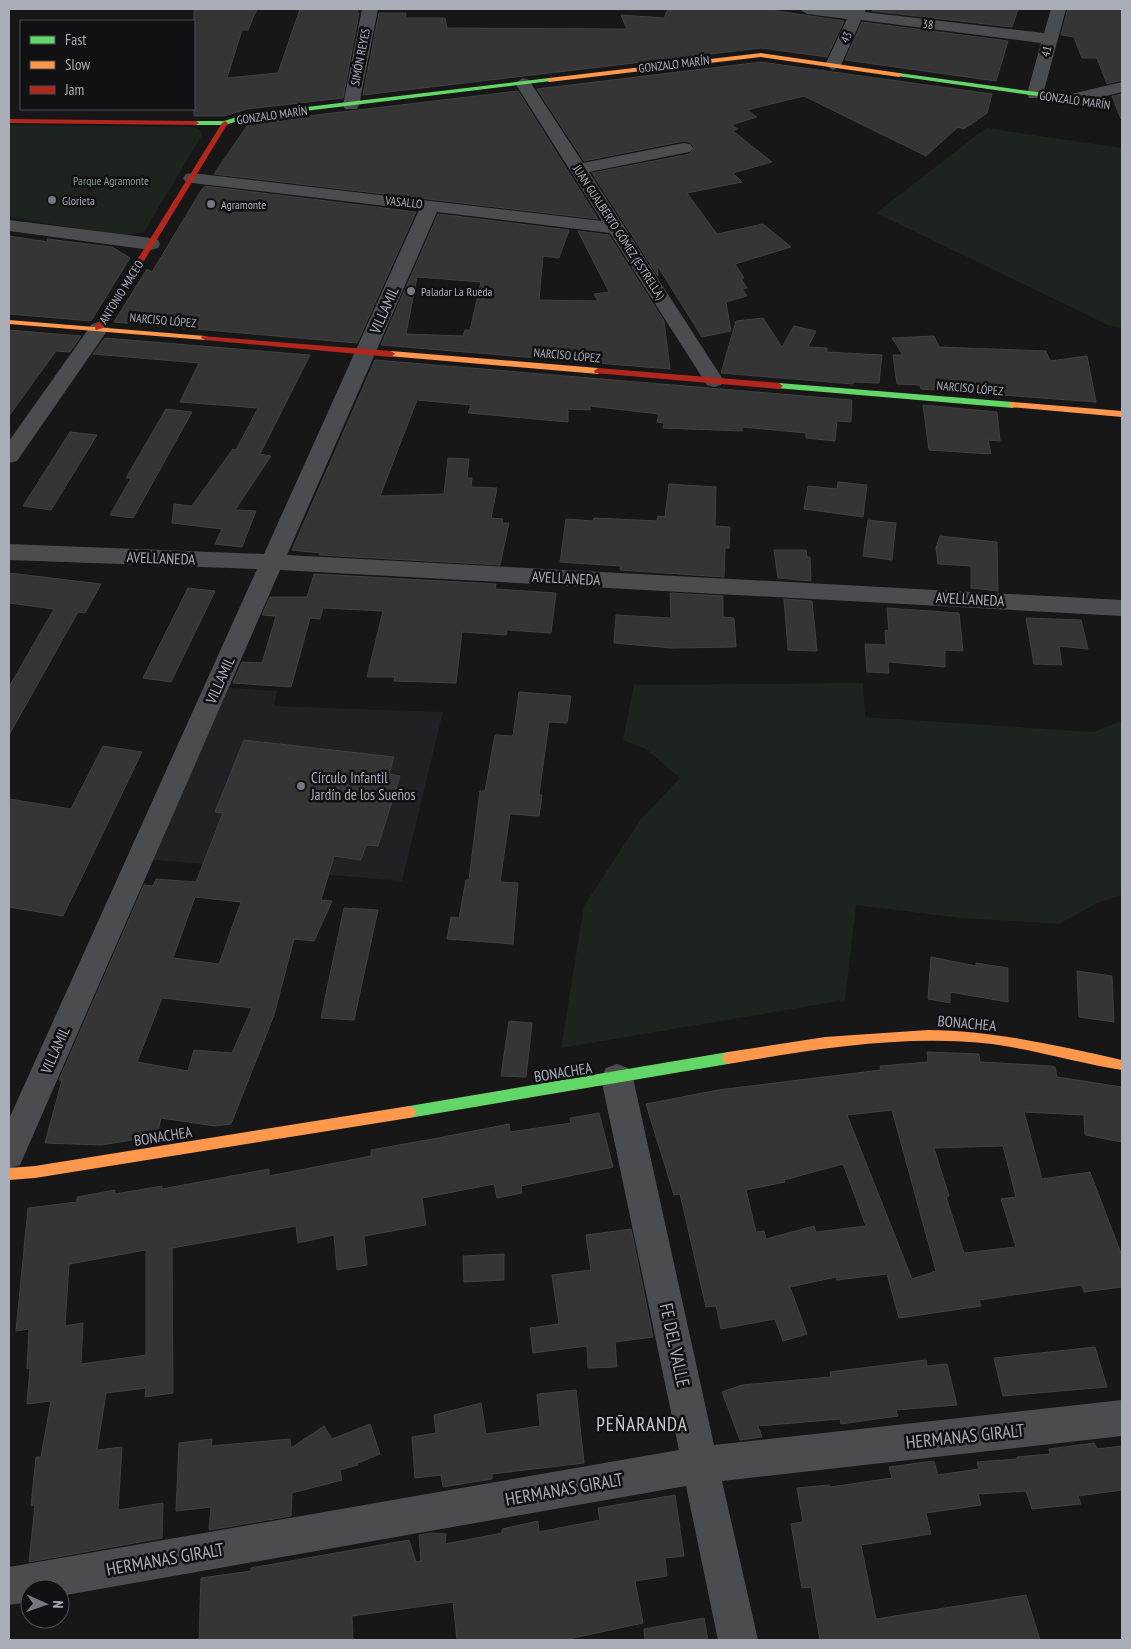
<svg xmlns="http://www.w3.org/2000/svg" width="1131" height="1649" viewBox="0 0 1131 1649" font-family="'PT Sans Narrow',sans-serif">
	<rect width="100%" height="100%" fill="#171717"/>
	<path fill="#212123" d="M 219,687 L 277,691 L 274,706 L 443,712 L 402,881 L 144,859 Z"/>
	<path fill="#1d241e" d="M 9,125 L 193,127 L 201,131 L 202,135 L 144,232 L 123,236 L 9,217 Z
		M 986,128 L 1122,148 L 1122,328 L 1108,325 L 876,213 Z
		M 863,683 L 865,717 L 1093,732 L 1122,721 L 1122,895 L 1097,903 L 1059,924 L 961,918 L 856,905 L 845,1000 L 561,1048 L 584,906 L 641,819 L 680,778 L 646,749 L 623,740 L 634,685 Z"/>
	<path fill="#353536" stroke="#3f4043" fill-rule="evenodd" d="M 194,9 L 257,9 L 248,30 L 242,30 L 227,78 L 278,73 L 300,9 L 358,9 L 357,13 L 359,13 L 343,98 L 247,109 L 224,116 L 194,116 Z
		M 668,9 L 764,9 L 844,21 L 827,57 L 761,48 L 363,95 L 379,13 L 406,13 L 405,18 L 445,18 L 447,28 L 627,29 L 621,15 L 664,18 Z
		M 873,9 L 1018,9 L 1012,27 L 872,11 Z
		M 1068,9 L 1122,9 L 1122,80 L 1107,84 L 1097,58 L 1082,58 L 1074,37 L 1061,35 Z
		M 862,22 L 1008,41 L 996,81 L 845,60 Z
		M 761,62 L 992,94 L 987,113 L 964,129 L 958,127 L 926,156 L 804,96 L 747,110 L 757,117 L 731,125 L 738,129 L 733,131 L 772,162 L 733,173 L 742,182 L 687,193 L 717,234 L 763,224 L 791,247 L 735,264 L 744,278 L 741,278 L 747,288 L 742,289 L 747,296 L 726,302 L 731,331 L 702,337 L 657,265 L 658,276 L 592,173 L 690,154 L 694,147 L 690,142 L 684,141 L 584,161 L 537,89 Z
		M 518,91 L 598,219 L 214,174 L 249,123 Z
		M 1122,94 L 1122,119 L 1121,119 L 1112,96 Z
		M 205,186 L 416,212 L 357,343 L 114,322 L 147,269 L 152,272 L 202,189 Z
		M 438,214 L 569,230 L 559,258 L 543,256 L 539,300 L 598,301 L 594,294 L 609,292 L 578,231 L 609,235 L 664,321 L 670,369 L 381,345 ZM 417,277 L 481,282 L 470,330 L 465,330 L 463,336 L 406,334 Z
		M 9,236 L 48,242 L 47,239 L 112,247 L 130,258 L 91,321 L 9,314 Z
		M 763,318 L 782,347 L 794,326 L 816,331 L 808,347 L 827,348 L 827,352 L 882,355 L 879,383 L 853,382 L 853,384 L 721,373 L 736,321 Z
		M 9,330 L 81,336 L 70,352 L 56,351 L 9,416 Z
		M 934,336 L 939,347 L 1046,351 L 1050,361 L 1087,356 L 1096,402 L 921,389 L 920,385 L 897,384 L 893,355 L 903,355 L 892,338 Z
		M 105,338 L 310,355 L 260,454 L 271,456 L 235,510 L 256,511 L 242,547 L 215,544 L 222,529 L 172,523 L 174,504 L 192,506 L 233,449 L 236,450 L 258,408 L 180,402 L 199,363 L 93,354 Z
		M 375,360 L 852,400 L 851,422 L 837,421 L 835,441 L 806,438 L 806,433 L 742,427 L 742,431 L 663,428 L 664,423 L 657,422 L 659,414 L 590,406 L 590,410 L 568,409 L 568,422 L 468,413 L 471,405 L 417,400 L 380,496 L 444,494 L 448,458 L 469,459 L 467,478 L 472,478 L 471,487 L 497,488 L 491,518 L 503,519 L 502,523 L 509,523 L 500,565 L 319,555 L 320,553 L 292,550 Z
		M 923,405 L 997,412 L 1000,441 L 988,440 L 991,454 L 929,450 Z
		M 166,409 L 192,412 L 133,518 L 110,515 L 131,478 L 126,478 Z
		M 70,432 L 97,435 L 51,510 L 23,506 Z
		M 838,482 L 867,485 L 863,517 L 804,509 L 808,486 L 837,489 Z
		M 669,484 L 716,487 L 715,526 L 730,527 L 729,548 L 725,548 L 724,577 L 620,570 L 621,566 L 560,562 L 566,519 L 593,521 L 594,518 L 657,521 L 658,516 L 665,517 Z
		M 868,520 L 896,523 L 892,560 L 863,556 Z
		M 940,536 L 997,542 L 998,591 L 971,588 L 971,566 L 938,564 L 936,548 Z
		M 774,550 L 806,550 L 807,557 L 810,557 L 811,581 L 778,578 Z
		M 9,573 L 101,584 L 85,613 L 78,612 L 9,735 L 9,687 L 54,609 L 9,603 Z
		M 314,574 L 496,584 L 495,589 L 556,593 L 551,633 L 507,630 L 506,635 L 462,632 L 456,683 L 394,681 L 395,677 L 367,677 L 383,611 L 323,608 L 320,619 L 310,618 L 291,687 L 233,683 L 242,662 L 262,663 L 276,616 L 262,615 L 270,597 L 307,597 Z
		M 188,588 L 215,591 L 171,682 L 143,678 Z
		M 670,593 L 723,596 L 723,617 L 734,618 L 736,647 L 672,648 L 614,643 L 616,615 L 671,618 Z
		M 784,599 L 812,601 L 817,651 L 788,650 Z
		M 887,608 L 959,613 L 963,651 L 945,650 L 945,667 L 888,662 L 889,673 L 867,672 L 865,644 L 886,645 L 885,630 L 889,631 Z
		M 1026,618 L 1081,620 L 1088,649 L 1059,646 L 1062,665 L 1034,664 Z
		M 519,692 L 571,696 L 567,723 L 549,722 L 539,795 L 542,795 L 539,816 L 510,814 L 500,882 L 518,883 L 513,944 L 447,939 L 451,917 L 459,918 L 466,880 L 469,880 L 480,791 L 485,791 L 495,735 L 513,736 Z
		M 244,740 L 394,757 L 389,774 L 400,776 L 378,846 L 366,845 L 361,860 L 334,856 L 321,900 L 332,901 L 314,941 L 294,939 L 274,1015 L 231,1124 L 215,1126 L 161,1118 L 157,1136 L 101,1145 L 45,1143 L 62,1080 L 59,1080 L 144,885 L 153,886 L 156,879 L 196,882 L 223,813 L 215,812 ZM 195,897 L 241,902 L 219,964 L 173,958 ZM 162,998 L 252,1008 L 232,1053 L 194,1050 L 188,1071 L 137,1062 Z
		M 103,746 L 142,752 L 63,916 L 9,907 L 9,799 L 71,809 Z
		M 344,908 L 378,910 L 354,1020 L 321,1018 Z
		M 931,957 L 976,966 L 976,963 L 1008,968 L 1008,1002 L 950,992 L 950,1003 L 928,999 Z
		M 1077,971 L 1112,976 L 1114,1022 L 1079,1017 Z
		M 509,1021 L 532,1023 L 526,1077 L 501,1076 Z
		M 927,1052 L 979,1054 L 980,1062 L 1051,1066 L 1055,1067 L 1057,1077 L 1122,1087 L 1122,1142 L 1085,1135 L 1084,1115 L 1024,1112 L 1042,1179 L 1090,1172 L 1122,1256 L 1122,1287 L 1084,1292 L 1082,1285 L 979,1300 L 981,1306 L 899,1318 L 887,1274 L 837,1280 L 836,1277 L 790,1287 L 807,1334 L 783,1341 L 775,1319 L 721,1329 L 716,1306 L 706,1307 L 680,1194 L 674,1195 L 646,1104 L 718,1090 L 881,1070 L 880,1066 L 928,1062 ZM 892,1110 L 936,1271 L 912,1279 L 847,1115 ZM 1003,1146 L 1016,1197 L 1001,1199 L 1016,1247 L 964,1253 L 946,1197 L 949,1196 L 934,1148 ZM 843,1164 L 866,1226 L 816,1232 L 814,1226 L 766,1239 L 764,1231 L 756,1232 L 746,1190 L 785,1182 L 784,1180 Z
		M 599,1113 L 613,1167 L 521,1186 L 522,1193 L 497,1198 L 494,1184 L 422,1198 L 426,1225 L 364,1236 L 367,1265 L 337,1270 L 334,1235 L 298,1243 L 296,1226 L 172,1248 L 173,1393 L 145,1397 L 146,1388 L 106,1393 L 97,1450 L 122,1447 L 118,1510 L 163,1503 L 162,1538 L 29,1562 L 35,1505 L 31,1506 L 36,1457 L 41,1457 L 51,1401 L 27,1404 L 30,1368 L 27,1369 L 29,1329 L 16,1331 L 28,1208 L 77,1202 L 77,1197 L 115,1190 L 115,1194 L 162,1186 L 162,1189 L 269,1169 L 269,1176 L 371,1156 L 371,1150 L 438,1138 L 509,1124 L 510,1132 L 571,1123 L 570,1118 ZM 146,1250 L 146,1355 L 81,1364 L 83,1323 L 65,1326 L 69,1264 Z
		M 631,1229 L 653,1337 L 615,1342 L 617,1367 L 588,1368 L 587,1346 L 533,1353 L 530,1328 L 559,1324 L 552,1275 L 591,1270 L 586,1235 Z
		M 504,1254 L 504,1280 L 464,1282 L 463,1256 Z
		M 1095,1347 L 1107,1387 L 1003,1396 L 994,1358 Z
		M 926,1360 L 927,1366 L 947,1364 L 957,1405 L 896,1410 L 898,1416 L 841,1424 L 840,1419 L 758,1426 L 762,1437 L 740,1440 L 722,1392 L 742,1385 L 831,1377 L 830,1372 Z
		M 576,1390 L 584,1463 L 492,1474 L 492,1479 L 443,1487 L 441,1475 L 415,1478 L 412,1437 L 436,1433 L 434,1415 L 481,1403 L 486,1434 L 540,1426 L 537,1394 Z
		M 370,1424 L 380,1454 L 358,1463 L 358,1465 L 340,1470 L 342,1480 L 292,1493 L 291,1516 L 209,1530 L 211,1507 L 176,1511 L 179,1443 L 212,1439 L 211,1446 L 290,1439 L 291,1448 L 324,1426 L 332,1439 Z
		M 1094,1443 L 1097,1449 L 1122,1446 L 1122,1490 L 1078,1496 L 1081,1504 L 1032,1509 L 1026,1491 L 978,1494 L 981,1505 L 926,1513 L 931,1534 L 861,1545 L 876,1619 L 1026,1595 L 1040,1640 L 820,1640 L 811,1587 L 802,1588 L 791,1524 L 803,1522 L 797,1488 L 829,1485 L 830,1487 L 892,1478 L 889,1467 L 934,1461 L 938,1475 L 979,1469 L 977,1462 L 1017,1459 L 1017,1457 L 1050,1454 L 1049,1449 Z
		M 675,1495 L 684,1556 L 665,1558 L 667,1576 L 635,1581 L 643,1623 L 564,1640 L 457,1640 L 453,1602 L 352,1616 L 353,1640 L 199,1640 L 201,1578 L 251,1571 L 251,1568 L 409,1540 L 416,1562 L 421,1561 L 419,1535 L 430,1533 L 446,1534 L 445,1544 L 502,1533 L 502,1529 L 538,1521 L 539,1532 L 600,1520 L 598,1508 Z
		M 704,1618 L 708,1640 L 645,1640 L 644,1629 Z"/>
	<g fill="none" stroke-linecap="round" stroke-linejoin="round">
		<path fill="#4b4c50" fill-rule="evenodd" d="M 362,9 L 378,9 L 359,105 L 357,109 L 345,109 L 343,105 Z
			M 799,9 L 866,9 L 865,12 L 1044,33 L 1051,9 L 1066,9 L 1043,94 L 1041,98 L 1029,98 L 1027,94 L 1041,43 L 861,20 L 841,65 L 833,70 L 825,65 L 847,19 L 807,14 Z
			M 523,78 L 529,80 L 583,163 L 684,143 L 690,144 L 693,148 L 690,152 L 684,153 L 589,172 L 724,381 L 721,385 L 714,387 L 707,385 L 610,233 L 437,212 L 287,555 L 1122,600 L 1122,616 L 280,570 L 20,1165 L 9,1169 L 9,1119 L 257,569 L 9,560 L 9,544 L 264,554 L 419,210 L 192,183 L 186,182 L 183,178 L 186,174 L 192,173 L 602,221 L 515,83 Z
			M 1122,82 L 1122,92 L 1073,104 L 1067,103 L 1065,99 L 1067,95 Z
			M 9,220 L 151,238 L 158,240 L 160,244 L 158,248 L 151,250 L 9,231 Z
			M 99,322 L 106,324 L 109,328 L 17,461 L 9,463 L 9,441 L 92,324 Z
			M 617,1064 L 628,1068 L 633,1078 L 714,1445 L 1122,1400 L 1122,1436 L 722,1481 L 758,1640 L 718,1640 L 686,1486 L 60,1596 L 60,1589 L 30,1589 L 30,1602 L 9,1605 L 9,1567 L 679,1450 L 601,1078 L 606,1068 Z"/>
		<path fill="#63d668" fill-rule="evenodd" d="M 899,73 L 1073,97 L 1076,99 L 1073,101 L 897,76 L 897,74 Z
			M 549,78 L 551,79 L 551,81 L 248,118 L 225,125 L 196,125 L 193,123 L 196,121 L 224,121 L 247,114 Z
			M 779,383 L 1013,402 L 1017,405 L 1013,408 L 776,388 L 776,384 Z
			M 728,1052 L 732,1054 L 734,1058 L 732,1062 L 728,1064 L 409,1118 L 404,1116 L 402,1112 L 404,1108 L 409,1106 Z"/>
		<path fill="#ff974d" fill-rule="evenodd" d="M 761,53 L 899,73 L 902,75 L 899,77 L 761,57 L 549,82 L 546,80 L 549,78 Z
			M 9,320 L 205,336 L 209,338 L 205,340 L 9,324 Z
			M 391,351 L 598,368 L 602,371 L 598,374 L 388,356 L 388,352 Z
			M 1013,402 L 1122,411 L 1122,417 L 1010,407 L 1010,403 Z
			M 928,1030 C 994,1031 1058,1045 1122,1060 L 1122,1070 C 1079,1063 1036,1050 992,1044 C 904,1034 815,1049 728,1064 L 724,1062 L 722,1058 L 724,1054 L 728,1052 L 825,1037 Z
			M 409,1106 L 414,1108 L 416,1112 L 414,1116 L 409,1118 L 35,1178 L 9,1180 L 9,1168 L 35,1166 Z"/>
		<path fill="#b3261e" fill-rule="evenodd" d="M 9,119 L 196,121 L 199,123 L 196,125 L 9,123 Z
			M 225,121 L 228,123 L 103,328 L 96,330 L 95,328 L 222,123 Z
			M 202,336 L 391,351 L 395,354 L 391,357 L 205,340 L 201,338 Z
			M 598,368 L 779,383 L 783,386 L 779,389 L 595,373 L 594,371 Z"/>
	</g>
	<g fill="#757880" stroke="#111113" stroke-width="2">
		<circle cx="52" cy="200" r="5"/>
		<circle cx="211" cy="204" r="5"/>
		<circle cx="411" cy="291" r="5"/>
		<circle cx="301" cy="786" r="5"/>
	</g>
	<g text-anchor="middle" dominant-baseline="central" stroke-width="5" stroke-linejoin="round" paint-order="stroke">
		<g font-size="12" fill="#a8adb8" stroke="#111113">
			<text transform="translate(928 24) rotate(7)">38</text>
			<text transform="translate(846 37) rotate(-65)">43</text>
			<text transform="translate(1046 51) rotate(-75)">41</text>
			<text transform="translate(360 57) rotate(-79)">SIMÓN REYES</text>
			<text transform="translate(674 64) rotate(-7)">GONZALO MARÍN</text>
			<text transform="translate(1075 100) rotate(8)">GONZALO MARÍN</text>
			<text transform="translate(272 115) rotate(-8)">GONZALO MARÍN</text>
			<text transform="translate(404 202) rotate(6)">VASALLO</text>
			<text transform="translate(619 232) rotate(57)">JUAN GUALBERTO GÓMEZ (ESTRELLA)</text>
			<text transform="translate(121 292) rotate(-58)">ANTONIO MACEO</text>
			<text transform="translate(163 320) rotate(5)">NARCISO LÓPEZ</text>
			<text transform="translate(567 355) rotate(5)">NARCISO LÓPEZ</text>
			<text transform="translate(970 388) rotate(5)">NARCISO LÓPEZ</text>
		</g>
		<g font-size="12" fill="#7fa381" stroke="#111113">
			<text x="111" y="180">Parque Agramonte</text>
		</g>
		<g font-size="12" fill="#a8adb8" stroke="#111113" text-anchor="start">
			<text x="62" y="200">Glorieta</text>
			<text x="221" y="204">Agramonte</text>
			<text x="421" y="291">Paladar La Rueda</text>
		</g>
		<g font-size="15" fill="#a8adb8" stroke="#111113">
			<text transform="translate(384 310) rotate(-66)">VILLAMIL</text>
			<text transform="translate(161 558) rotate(2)">AVELLANEDA</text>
			<text transform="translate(566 578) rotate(3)">AVELLANEDA</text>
			<text transform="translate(970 599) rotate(3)">AVELLANEDA</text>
			<text transform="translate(220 680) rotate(-66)">VILLAMIL</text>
			<text transform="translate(967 1023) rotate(5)">BONACHEA</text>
			<text transform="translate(55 1050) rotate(-66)">VILLAMIL</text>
			<text transform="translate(563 1072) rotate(-9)">BONACHEA</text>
			<text transform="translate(163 1136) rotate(-9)">BONACHEA</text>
		</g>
		<g font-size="15" fill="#a8adb8" stroke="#111113" text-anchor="start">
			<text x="311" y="777">Círculo Infantil<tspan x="311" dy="17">Jardín de los Sueños</tspan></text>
		</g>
		<g font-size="18" fill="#a8adb8" stroke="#111113">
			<text transform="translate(675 1345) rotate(78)">FE DEL VALLE</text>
			<text transform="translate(965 1436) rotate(-6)">HERMANAS GIRALT</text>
			<text transform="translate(564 1489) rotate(-10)">HERMANAS GIRALT</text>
			<text transform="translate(165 1559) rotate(-10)">HERMANAS GIRALT</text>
		</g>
		<g font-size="19" letter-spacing="1" fill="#c9ccd4" stroke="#111113">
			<text x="642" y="1424">PEÑARANDA</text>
		</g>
	</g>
	<rect width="1131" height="1649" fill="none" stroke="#a8adb8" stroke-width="20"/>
	<rect x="20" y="20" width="175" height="90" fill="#111113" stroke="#4d4f55"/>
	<rect x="30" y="36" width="25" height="8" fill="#63d668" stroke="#4d4f55"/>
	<text x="65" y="45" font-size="15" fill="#a8adb8">Fast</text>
	<rect x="30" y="61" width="25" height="8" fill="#ff974d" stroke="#4d4f55"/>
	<text x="65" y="70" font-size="15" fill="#a8adb8">Slow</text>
	<rect x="30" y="86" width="25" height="8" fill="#b3261e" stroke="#4d4f55"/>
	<text x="65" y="95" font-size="15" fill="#a8adb8">Jam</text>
	<g transform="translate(45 1604) rotate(92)"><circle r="24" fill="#111113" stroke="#4d4f55"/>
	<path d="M0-4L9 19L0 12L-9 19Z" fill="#757880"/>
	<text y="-8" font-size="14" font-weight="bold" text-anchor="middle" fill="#a8adb8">N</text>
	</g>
</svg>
